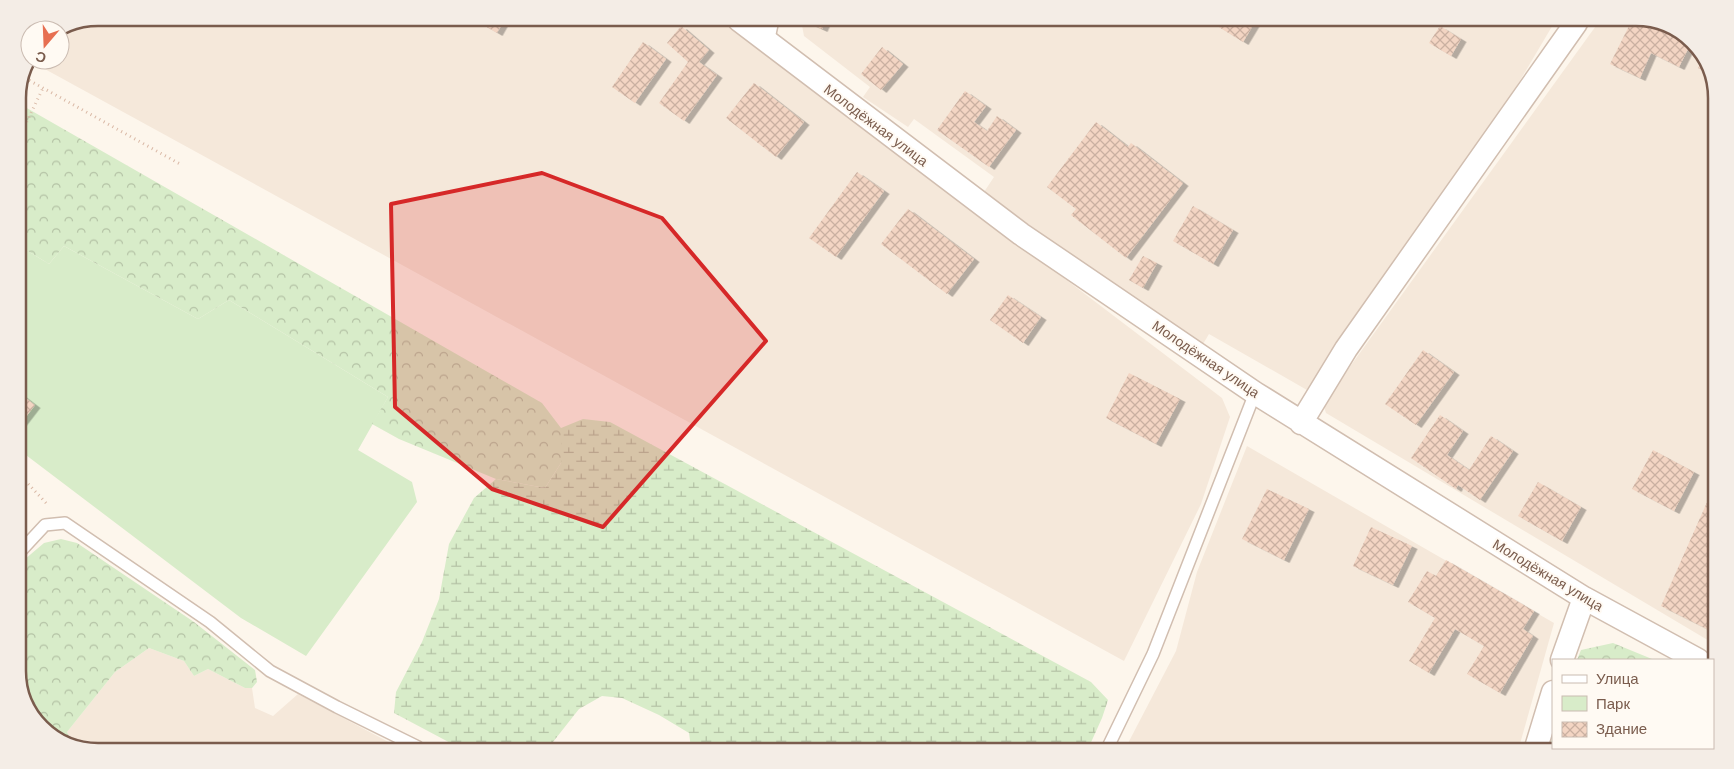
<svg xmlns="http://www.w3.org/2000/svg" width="1734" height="769" viewBox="0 0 1734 769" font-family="'DM Sans',sans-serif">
	<defs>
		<pattern id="forest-crowns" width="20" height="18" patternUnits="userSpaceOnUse" patternTransform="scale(1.25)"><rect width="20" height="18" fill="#d8ecc9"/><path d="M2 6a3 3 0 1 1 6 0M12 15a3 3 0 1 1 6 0" fill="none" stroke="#b4c2a5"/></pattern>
		<pattern id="wetland-marsh" width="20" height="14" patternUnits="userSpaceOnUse" patternTransform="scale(1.25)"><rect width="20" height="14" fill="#d8ecc9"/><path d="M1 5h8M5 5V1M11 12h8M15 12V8" fill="none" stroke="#b4c2a5"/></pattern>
		<pattern id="building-cross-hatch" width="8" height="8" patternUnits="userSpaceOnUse" patternTransform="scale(1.25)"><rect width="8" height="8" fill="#f3d5c3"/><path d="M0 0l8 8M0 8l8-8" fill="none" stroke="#cab0a1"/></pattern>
		<filter id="shadow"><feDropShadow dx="5.5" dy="3" stdDeviation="0" flood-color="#0004"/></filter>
	</defs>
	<rect width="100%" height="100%" fill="#fdf6ec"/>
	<path fill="#f5e8da" d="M 98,18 L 724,20 L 1222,398 L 1230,417 L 1201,504 L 1124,661 L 32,62 L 33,60 L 60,60 L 60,33 Z
		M 801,20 L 1554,23 L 1499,116 L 1307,390 L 1209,334 L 1200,349 L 984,192 L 994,177 L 914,119 L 908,127 L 863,97 L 870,87 L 804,36 Z
		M 1598,23 L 1667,24 L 1703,53 L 1716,93 L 1711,642 L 1326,413 L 1323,404 Z
		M 1247,446 L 1554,623 L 1518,751 L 1125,749 L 1176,651 L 1197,572 Z
		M 149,648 L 184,661 L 194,676 L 208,669 L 245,688 L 252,688 L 255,708 L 273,716 L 298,694 L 398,747 L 73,745 L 67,732 L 115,672 Z"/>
	<path fill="#d8ecc9" d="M 18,245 L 49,264 L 64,246 L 198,319 L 229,300 L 388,397 L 358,450 L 412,482 L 417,502 L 306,656 L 241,618 L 18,449 Z"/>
	<path fill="url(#forest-crowns)" d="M 18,103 L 542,403 L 561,428 L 561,463 L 545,488 L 496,479 L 399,439 L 372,424 L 388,397 L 229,300 L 198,319 L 64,246 L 49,264 L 18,245 Z
		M 61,539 L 77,543 L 194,622 L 255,670 L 257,682 L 252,688 L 245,688 L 208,669 L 194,676 L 184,661 L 149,648 L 115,672 L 67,732 L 73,745 L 67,745 L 34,720 L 18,677 L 18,565 L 44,543 Z
		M 1613,643 L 1652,659 L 1652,660 L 1577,660 L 1581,650 Z
		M 1553,736 L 1553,748 L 1637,748 L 1634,751 L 1548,751 Z"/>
	<path fill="url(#wetland-marsh)" d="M 583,419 L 610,422 L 1091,682 L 1108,700 L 1102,718 L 1088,749 L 691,748 L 689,733 L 659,715 L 622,698 L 602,696 L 579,709 L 549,747 L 458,747 L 394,713 L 396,692 L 422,642 L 439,599 L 449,544 L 474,498 L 496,479 L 545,488 L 561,463 L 561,428 Z"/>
	<path fill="url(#building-cross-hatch)" filter="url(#shadow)" d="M 473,19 L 505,19 L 497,33 Z
		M 802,20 L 826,20 L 822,29 Z
		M 1216,22 L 1255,22 L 1243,42 L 1214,24 Z
		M 1630,24 L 1667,24 L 1691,43 L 1679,67 L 1651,53 L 1640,78 L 1610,64 Z
		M 681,26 L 709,50 L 699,62 L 717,75 L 684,121 L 659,103 L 688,62 L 667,43 Z
		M 1440,26 L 1461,39 L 1451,56 L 1429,43 Z
		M 643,42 L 666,59 L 635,103 L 612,87 Z
		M 882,47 L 903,64 L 881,90 L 861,74 Z
		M 1704,55 L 1710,74 L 1698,68 Z
		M 754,83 L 804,122 L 776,157 L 726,118 Z
		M 965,91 L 986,106 L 974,122 L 987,131 L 997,116 L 1016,130 L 989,167 L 937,130 Z
		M 1096,122 L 1128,147 L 1131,143 L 1183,183 L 1126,258 L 1071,215 L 1076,209 L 1047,187 Z
		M 857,172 L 884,191 L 836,257 L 809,238 Z
		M 1193,206 L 1233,230 L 1213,264 L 1173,241 Z
		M 908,209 L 974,259 L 947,294 L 881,244 Z
		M 1143,256 L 1157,263 L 1143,288 L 1129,280 Z
		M 1008,295 L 1041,317 L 1023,343 L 990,320 Z
		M 1423,350 L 1454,372 L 1416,425 L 1385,404 Z
		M 1129,373 L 1180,399 L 1156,444 L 1106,418 Z
		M 18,392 L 35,405 L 18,427 Z
		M 1440,415 L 1463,431 L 1447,455 L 1469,470 L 1491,436 L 1513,451 L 1480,500 L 1458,485 L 1456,489 L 1411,458 Z
		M 1653,450 L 1694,472 L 1674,511 L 1632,489 Z
		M 1538,482 L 1581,507 L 1562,541 L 1518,516 Z
		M 1267,489 L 1309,509 L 1284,560 L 1242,539 Z
		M 1712,491 L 1712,558 L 1709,564 L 1712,565 L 1711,631 L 1661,606 Z
		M 1371,527 L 1412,546 L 1393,585 L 1353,566 Z
		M 1446,560 L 1534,611 L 1523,629 L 1533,636 L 1500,693 L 1467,674 L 1484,646 L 1455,629 L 1429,673 L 1409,661 L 1435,618 L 1408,602 L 1427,571 L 1436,576 Z"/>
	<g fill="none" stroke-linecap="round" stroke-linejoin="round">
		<defs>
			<path id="lane" d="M 768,43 L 773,20
				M 18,554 L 45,525 L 65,523 L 210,622 L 270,671 L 337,707 L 418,747
				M 1107,749 L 1153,654 L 1255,393"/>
			<path id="street" d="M 739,20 L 1021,234 L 1255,393 L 1584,598 L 1698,660
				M 1301,423 L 1346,349 L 1576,23
				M 1562,660 L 1584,598
				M 1535,751 L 1553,692"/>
		</defs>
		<use href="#lane" stroke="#d1beb0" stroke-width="14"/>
		<use href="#street" stroke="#d1beb0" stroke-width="25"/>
		<path stroke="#d9b8a5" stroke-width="3" stroke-dasharray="1 4" stroke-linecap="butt" d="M 25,78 L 180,164
			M 18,140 L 43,88
			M 18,473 L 48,505"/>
		<use href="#lane" stroke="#fff" stroke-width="11"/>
		<use href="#street" stroke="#fff" stroke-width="22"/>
	</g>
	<path fill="#d62828" fill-opacity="0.2" stroke="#d62828" stroke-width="4" stroke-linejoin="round" d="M 542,173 L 662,218 L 766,341 L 603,527 L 492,489 L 395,407 L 391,204 Z"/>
	<g text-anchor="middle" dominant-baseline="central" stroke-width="4" stroke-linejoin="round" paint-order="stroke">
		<g font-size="14" fill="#7a5c4d" stroke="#fffaf3">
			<text transform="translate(876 125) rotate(37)">Молодёжная улица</text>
			<text transform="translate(1206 359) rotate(34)">Молодёжная улица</text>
			<text transform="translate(1548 575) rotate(31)">Молодёжная улица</text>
		</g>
	</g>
	<path d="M0 0H1734V769H0ZM98 26H1636A72 72 0 0 1 1708 98V671A72 72 0 0 1 1636 743H98A72 72 0 0 1 26 671V98A72 72 0 0 1 98 26Z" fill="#f4ede6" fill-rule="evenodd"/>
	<path fill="none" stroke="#7a5c4d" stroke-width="2.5" d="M98 26H1636A72 72 0 0 1 1708 98V671A72 72 0 0 1 1636 743H98A72 72 0 0 1 26 671V98A72 72 0 0 1 98 26Z"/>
	<rect x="1552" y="659" width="162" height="90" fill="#fffaf3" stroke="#cabbb1"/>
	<rect x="1562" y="675" width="25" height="8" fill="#ffffff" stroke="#cabbb1"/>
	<text x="1596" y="684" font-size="15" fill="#7a5c4d">Улица</text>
	<rect x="1562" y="696" width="25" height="15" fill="#d8ecc9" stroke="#cabbb1"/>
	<text x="1596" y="709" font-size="15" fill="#7a5c4d">Парк</text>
	<rect x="1562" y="722" width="25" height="15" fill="url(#building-cross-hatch)" stroke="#cabbb1"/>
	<text x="1596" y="734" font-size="15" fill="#7a5c4d">Здание</text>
	<g transform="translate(45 45) rotate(199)"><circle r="24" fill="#fffaf3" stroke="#cabbb1"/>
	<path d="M0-4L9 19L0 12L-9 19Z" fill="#e76f51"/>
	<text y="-8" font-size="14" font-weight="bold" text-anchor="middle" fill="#7a5c4d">С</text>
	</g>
</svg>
